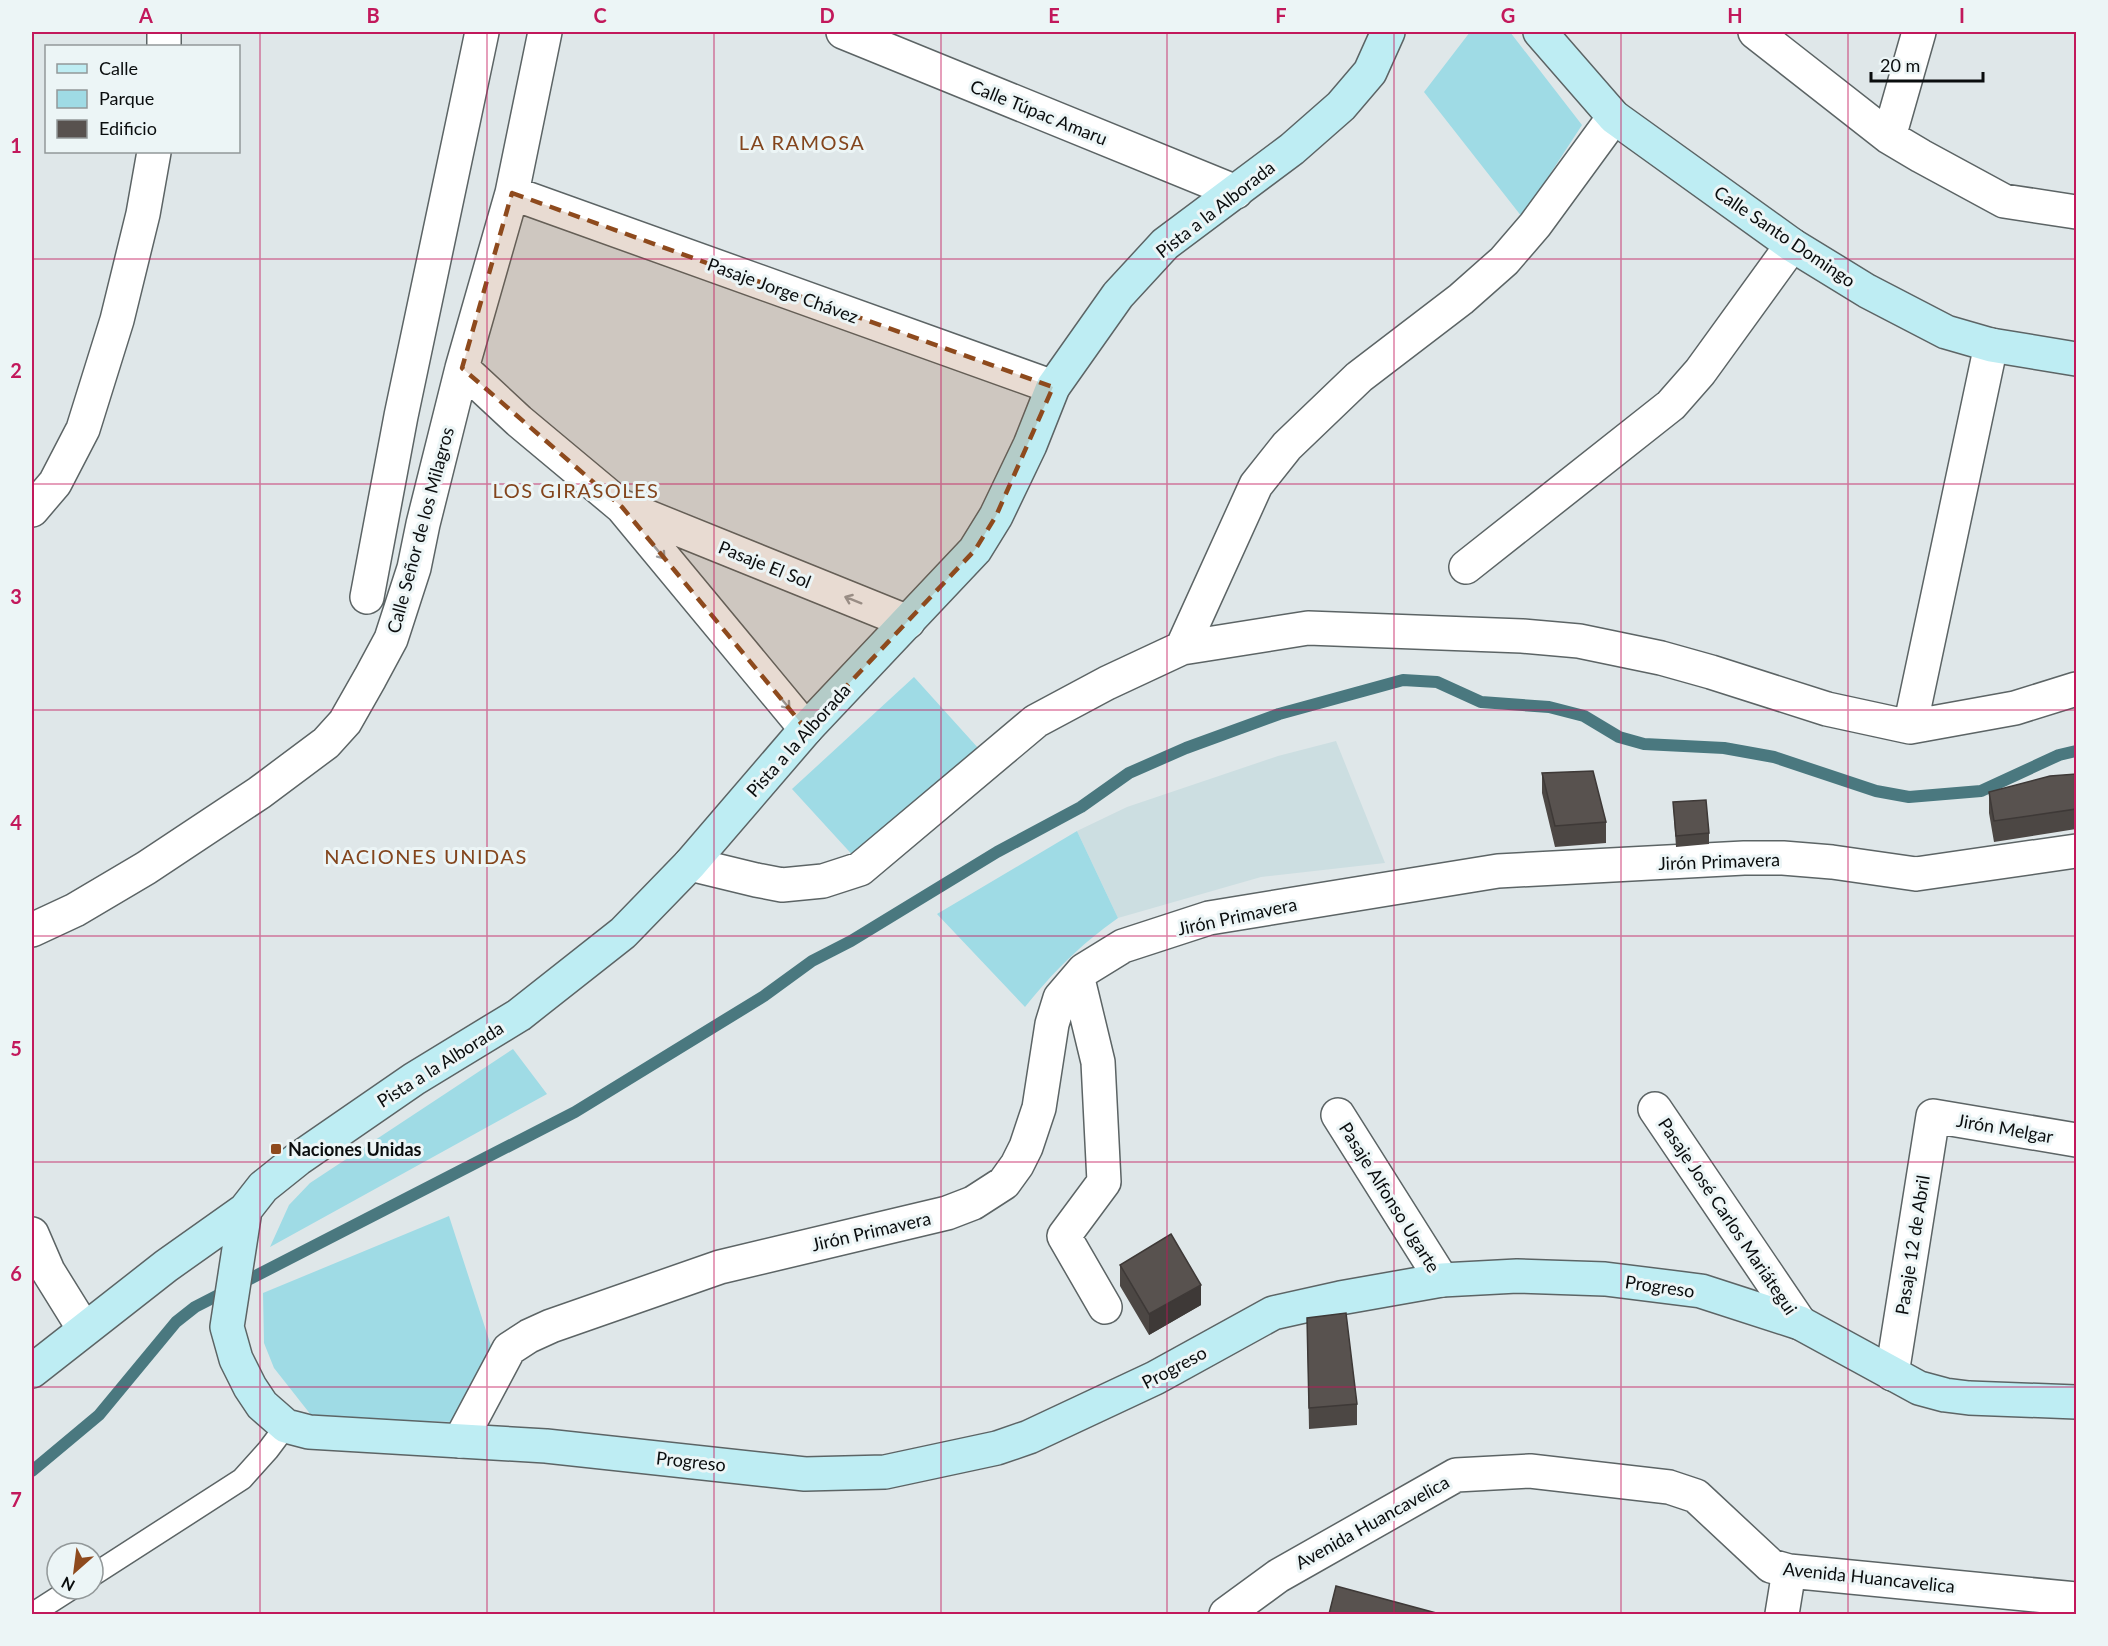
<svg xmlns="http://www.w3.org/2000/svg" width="2108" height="1646" viewBox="0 0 2108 1646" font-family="Lato,sans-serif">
	<rect width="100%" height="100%" fill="#dfe7e9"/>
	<path fill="#ccdee1" d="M 1336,741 L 1385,863 L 1261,877 L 1118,918 L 1077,831 L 1127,807 L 1278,756 Z"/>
	<path fill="#9fdbe5" d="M 1470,32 L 1510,32 L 1582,125 L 1522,217 L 1424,92 Z
		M 914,677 L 979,749 L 857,860 L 792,789 Z
		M 1077,831 L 1118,918 C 1079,946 1055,970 1025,1007 L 937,914 Z
		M 513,1049 L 547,1094 L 270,1247 L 289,1205 L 310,1183 Z
		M 449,1216 L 491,1346 L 454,1422 L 346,1419 L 311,1415 L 274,1368 L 264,1343 L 263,1293 Z"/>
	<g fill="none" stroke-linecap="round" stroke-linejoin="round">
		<path stroke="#4a787f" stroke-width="12" d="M 32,1471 L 99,1415 L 176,1322 L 195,1307 L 575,1112 L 764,996 L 812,961 L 851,941 L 997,852 L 1081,807 L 1129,773 L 1186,748 L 1279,714 L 1403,680 L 1437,682 L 1481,702 L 1549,707 L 1584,716 L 1619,737 L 1644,744 L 1724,748 L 1774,757 L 1876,791 L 1909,797 L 1981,791 L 2059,755 L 2076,751"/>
		<defs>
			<path id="lane" d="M 93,1575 L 242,1479 L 268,1450 L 286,1426
				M 32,1614 L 71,1589"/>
			<path id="street" d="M 843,32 L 1236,192
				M 1755,32 L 1889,137 L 1921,156 L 2004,201 L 2076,212
				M 164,46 L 164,32
				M 1889,137 L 1919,32
				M 512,193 L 1053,387
				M 462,368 L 519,421 L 622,507 L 806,729
				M 626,508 L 908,622
				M 32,510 L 55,483 L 83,429 L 117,320 L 143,214 L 154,152
				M 1466,567 L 1671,405 L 1700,372 L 1792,245
				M 367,597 L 401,416 L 482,32
				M 1182,648 L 1308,628 L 1522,636 L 1579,641 L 1661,658 L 1711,672 L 1827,709 L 1910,727 L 2015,708 L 2076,689
				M 1910,727 L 1991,345
				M 690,864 L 756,880 L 782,885 L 823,881 L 860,869 L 1036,721 L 1107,683 L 1182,648 L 1256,485 L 1287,446 L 1359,377 L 1461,299 L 1504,261 L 1535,225 L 1614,117
				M 32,930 L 75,910 L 146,868 L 259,793 L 326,743 L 345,722 L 370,678 L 391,639 L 414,568 L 423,524 L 462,368 L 512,193 L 545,32
				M 1078,979 L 1098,1062 L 1104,1182 L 1064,1236 L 1105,1307
				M 1655,1109 L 1800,1323
				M 1338,1115 L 1442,1280
				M 32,1234 L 48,1271 L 84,1329
				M 1892,1374 L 1933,1116 L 2076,1140
				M 460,1441 L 509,1349 L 529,1336 L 551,1326 L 720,1267 L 947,1213 L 973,1203 L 1004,1183 L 1017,1165 L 1026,1147 L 1039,1108 L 1052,1024 L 1060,998 L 1084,970 L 1123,946 L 1209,918 L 1498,871 L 1744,858 L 1783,858 L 1832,862 L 1916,874 L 2076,851
				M 1226,1614 L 1278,1576 L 1456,1475 L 1530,1471 L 1669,1487 L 1696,1496 L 1771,1566 L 1789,1571 L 2076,1599
				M 1782,1614 L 1789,1571"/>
			<path id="secondary" d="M 1388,32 L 1370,72 L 1341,106 L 1292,149 L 1165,244 L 1118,295 L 1053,387 L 1030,445 L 996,516 L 975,550 L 806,729 L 690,864 L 623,933 L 519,1015 L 414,1079 L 298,1159 L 263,1187 L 245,1210 L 227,1327 L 236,1359 L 250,1387 L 262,1405 L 286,1426 L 309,1432 L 546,1446 L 805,1474 L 885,1472 L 997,1448 L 1029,1437 L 1155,1378 L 1273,1313 L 1340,1298 L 1442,1280 L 1517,1276 L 1605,1279 L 1701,1291 L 1800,1323 L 1919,1388 L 1945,1395 L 1969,1398 L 2076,1402
				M 1540,32 L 1614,117 L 1792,245 L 1867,291 L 1946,332 L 1991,345 L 2076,359
				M 32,1371 L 166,1266 L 245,1210"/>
		</defs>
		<use href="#lane" stroke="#5c6465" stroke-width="24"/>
		<use href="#street" stroke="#5c6465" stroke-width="36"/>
		<use href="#secondary" stroke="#5c6465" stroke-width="36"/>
		<use href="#lane" stroke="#fff" stroke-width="21"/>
		<use href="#street" stroke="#fff" stroke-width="33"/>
		<use href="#secondary" stroke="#beedf3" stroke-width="33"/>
	</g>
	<path fill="#4c4744" d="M 1542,773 L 1606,822 L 1606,843 L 1555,847 L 1542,793 Z
		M 2076,774 L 2076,829 L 1994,842 L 1989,813 L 1989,792 Z
		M 1673,802 L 1709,833 L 1709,844 L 1676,847 Z
		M 1120,1265 L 1201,1305 L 1149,1335 L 1120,1286 Z
		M 1307,1318 L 1357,1404 L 1357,1425 L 1309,1429 Z"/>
	<path fill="#3e3937" d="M 1201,1285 L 1201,1305 L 1149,1335 L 1149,1314 Z"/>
	<path fill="#58524f" stroke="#3e3937" stroke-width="1.5" d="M 1593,771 L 1606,822 L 1555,826 L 1542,773 Z
		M 2076,774 L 2076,809 L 1994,821 L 1989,792 L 2050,776 Z
		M 1706,800 L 1709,833 L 1676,836 L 1673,802 Z
		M 1171,1234 L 1201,1285 L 1149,1314 L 1120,1265 Z
		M 1346,1313 L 1357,1404 L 1309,1408 L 1307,1318 Z
		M 1336,1586 L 1440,1614 L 1329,1614 Z"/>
	<defs><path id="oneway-shaft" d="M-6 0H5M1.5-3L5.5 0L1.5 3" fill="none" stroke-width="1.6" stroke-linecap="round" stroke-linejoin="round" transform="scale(1.5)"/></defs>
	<g stroke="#9d9e9f">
		<use href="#oneway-shaft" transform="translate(659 552) rotate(50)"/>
		<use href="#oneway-shaft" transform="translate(853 600) rotate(-158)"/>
		<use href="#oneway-shaft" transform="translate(784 702) rotate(50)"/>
	</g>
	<path fill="#8e4a1d" fill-opacity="0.2" stroke="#8e4a1d" stroke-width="4.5" stroke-dasharray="12 8" stroke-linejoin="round" d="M 512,193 L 1053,387 L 996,516 L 975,550 L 806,729 L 622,507 L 462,368 Z"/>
	<path fill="none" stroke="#c2185b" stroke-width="1.5" stroke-opacity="0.55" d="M 260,32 L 260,1614M 487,32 L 487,1614M 714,32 L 714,1614M 941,32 L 941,1614M 1167,32 L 1167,1614M 1394,32 L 1394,1614M 1621,32 L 1621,1614M 1848,32 L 1848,1614M 32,259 L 2076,259M 32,484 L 2076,484M 32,710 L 2076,710M 32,936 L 2076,936M 32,1162 L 2076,1162M 32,1387 L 2076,1387"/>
	<rect fill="#8e4a1d" stroke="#ecf5f6" stroke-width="2" x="270" y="1143" width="12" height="12" rx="3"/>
	<g text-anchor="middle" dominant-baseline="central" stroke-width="6" stroke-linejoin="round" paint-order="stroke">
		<g font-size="18" fill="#0a0d0e" stroke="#ecf5f6">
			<text transform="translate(1039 112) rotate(22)">Calle Túpac Amaru</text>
			<text transform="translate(1215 209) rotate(-38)">Pista a la Alborada</text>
			<text transform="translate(1785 236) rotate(34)">Calle Santo Domingo</text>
			<text transform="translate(783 290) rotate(20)">Pasaje Jorge Chávez</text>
			<text transform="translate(420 530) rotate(-75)">Calle Señor de los Milagros</text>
			<text transform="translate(765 564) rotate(22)">Pasaje El Sol</text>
			<text transform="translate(798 740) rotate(-48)">Pista a la Alborada</text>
			<text transform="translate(1719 861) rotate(-2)">Jirón Primavera</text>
			<text transform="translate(1237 916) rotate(-12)">Jirón Primavera</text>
			<text transform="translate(440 1064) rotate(-32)">Pista a la Alborada</text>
			<text transform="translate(2005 1128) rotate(10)">Jirón Melgar</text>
			<text transform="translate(1390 1197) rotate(58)">Pasaje Alfonso Ugarte</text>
			<text transform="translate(1728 1216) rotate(56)">Pasaje José Carlos Mariátegui</text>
			<text transform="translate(871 1231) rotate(-13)">Jirón Primavera</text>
			<text transform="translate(1912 1245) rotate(-81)">Pasaje 12 de Abril</text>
			<text transform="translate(1660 1286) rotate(8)">Progreso</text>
			<text transform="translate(1174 1367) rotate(-28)">Progreso</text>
			<text transform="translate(691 1461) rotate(6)">Progreso</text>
			<text transform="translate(1372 1522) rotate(-29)">Avenida Huancavelica</text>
			<text transform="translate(1869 1577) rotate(6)">Avenida Huancavelica</text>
		</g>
		<g font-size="18" font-weight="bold" fill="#0a0d0e" stroke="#ecf5f6" text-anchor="start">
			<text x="288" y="1149">Naciones Unidas</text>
		</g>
		<g font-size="20" letter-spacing="1.5" fill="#83451d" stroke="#ecf5f6">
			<text x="802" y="142">LA RAMOSA</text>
			<text x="576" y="490">LOS GIRASOLES</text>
			<text x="426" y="856">NACIONES UNIDAS</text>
		</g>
	</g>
	<rect width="2108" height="1646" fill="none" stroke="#ecf5f6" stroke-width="66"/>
	<rect x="45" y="45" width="195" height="108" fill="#ecf5f6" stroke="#929899" stroke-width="1.5"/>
	<rect x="57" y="64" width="30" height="9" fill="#beedf3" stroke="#929899" stroke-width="1.5"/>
	<text x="99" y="75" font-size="18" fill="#0a0d0e">Calle</text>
	<rect x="57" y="90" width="30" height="18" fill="#9fdbe5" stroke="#929899" stroke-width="1.5"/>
	<text x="99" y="105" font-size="18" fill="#0a0d0e">Parque</text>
	<rect x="57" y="120" width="30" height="18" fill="#58524f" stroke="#929899" stroke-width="1.5"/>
	<text x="99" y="135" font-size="18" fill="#0a0d0e">Edificio</text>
	<g transform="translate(75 1571) rotate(208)"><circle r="28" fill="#ecf5f6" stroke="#929899" stroke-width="1.5"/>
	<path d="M0-4.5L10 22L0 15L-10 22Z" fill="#8e4a1d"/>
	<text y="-9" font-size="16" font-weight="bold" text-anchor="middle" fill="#0a0d0e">N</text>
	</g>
	<path d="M1871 72v9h112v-9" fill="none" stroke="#0a0d0e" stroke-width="3"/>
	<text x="1880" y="72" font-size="18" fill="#0a0d0e" stroke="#ecf5f6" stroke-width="4.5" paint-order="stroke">20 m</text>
	<rect x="33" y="33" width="2042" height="1580" fill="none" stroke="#c2185b" stroke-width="2"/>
	<g font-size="20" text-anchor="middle" font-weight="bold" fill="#c2185b">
		<text x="146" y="23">A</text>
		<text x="373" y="23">B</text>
		<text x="600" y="23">C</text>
		<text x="827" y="23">D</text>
		<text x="1054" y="23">E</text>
		<text x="1281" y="23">F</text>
		<text x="1508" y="23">G</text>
		<text x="1735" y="23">H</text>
		<text x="1962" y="23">I</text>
		<text x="16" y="153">1</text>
		<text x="16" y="378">2</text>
		<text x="16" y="604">3</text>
		<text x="16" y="830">4</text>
		<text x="16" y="1056">5</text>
		<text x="16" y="1281">6</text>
		<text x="16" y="1507">7</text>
	</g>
</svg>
